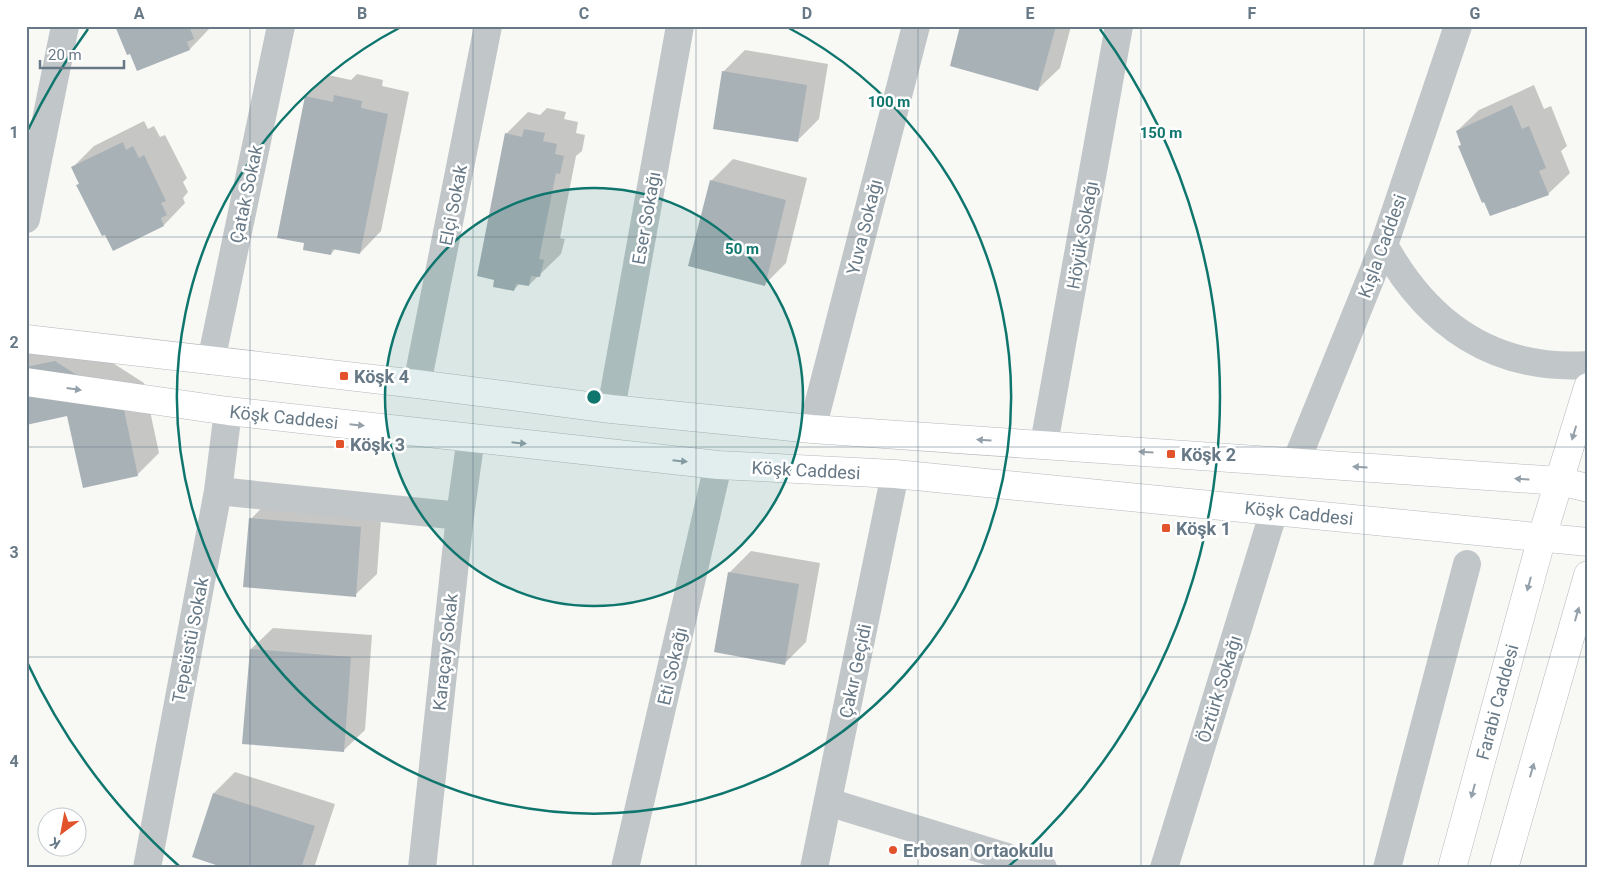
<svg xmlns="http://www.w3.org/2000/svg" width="1614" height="894" viewBox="0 0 1614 894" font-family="Roboto,sans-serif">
	<rect width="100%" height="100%" fill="#f8f8f5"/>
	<path fill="#0003" d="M 117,26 L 211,26 L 211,27 L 190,49 L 138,70 Z
		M 962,26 L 1071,26 L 1060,68 L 1038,89 Z
		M 745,50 L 828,64 L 819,119 L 797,141 L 723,72 Z
		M 357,74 L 383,80 L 382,86 L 409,92 L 381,231 L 360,253 L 336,248 L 331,254 L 306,97 L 328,75 L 351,80 Z
		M 1534,85 L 1544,109 L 1551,106 L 1567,146 L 1561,151 L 1570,173 L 1548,194 L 1514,208 L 1460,146 L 1462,144 L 1457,131 L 1479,110 Z
		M 547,108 L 566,112 L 564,119 L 578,122 L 576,133 L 585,135 L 582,151 L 576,156 L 560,238 L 565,239 L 561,254 L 529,285 L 520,283 L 514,290 L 506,134 L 528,112 L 540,115 Z
		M 144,121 L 148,129 L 154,126 L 160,137 L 165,135 L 187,178 L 183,182 L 188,192 L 183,198 L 185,203 L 164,225 L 80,183 L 73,167 L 94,146 Z
		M 733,159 L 807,178 L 786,263 L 765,284 L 711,181 Z
		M 77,340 L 144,383 L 159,453 L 137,475 L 68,415 L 26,424 L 26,350 Z
		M 272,497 L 382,506 L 377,574 L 355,595 L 251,519 Z
		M 751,551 L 820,563 L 806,642 L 784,664 L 730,572 Z
		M 273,628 L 372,635 L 365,730 L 343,751 L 244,743 L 251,649 Z
		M 235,772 L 335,804 L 314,868 L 229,868 L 214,793 Z"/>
	<path fill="#a8b1b6" d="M 115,26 L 189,26 L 194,39 L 187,42 L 190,50 L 137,71 L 130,54 L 127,55 Z
		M 960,26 L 1056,26 L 1038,91 L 950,66 Z
		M 722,71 L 807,85 L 798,142 L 713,129 Z
		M 334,95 L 362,101 L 361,108 L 388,114 L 360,254 L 332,249 L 331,255 L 303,250 L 304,243 L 277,238 L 305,96 L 333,102 Z
		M 1512,105 L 1522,129 L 1529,126 L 1546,168 L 1539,171 L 1549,195 L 1490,216 L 1484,202 L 1482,203 L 1458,146 L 1461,145 L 1456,131 Z
		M 524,129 L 545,133 L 543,141 L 557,144 L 555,154 L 564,156 L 560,174 L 556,173 L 539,259 L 544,260 L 540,277 L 531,276 L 529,286 L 516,284 L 514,291 L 493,287 L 494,280 L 477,276 L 505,133 L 522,137 Z
		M 123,142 L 126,150 L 133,146 L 139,158 L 144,155 L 166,201 L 161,203 L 167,215 L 161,218 L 164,226 L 113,251 L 105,235 L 102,236 L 76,185 L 79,184 L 71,167 Z
		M 710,180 L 786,200 L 765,286 L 688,266 Z
		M 55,361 L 123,405 L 138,476 L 83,488 L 67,416 L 26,425 L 26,367 Z
		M 249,518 L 361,527 L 356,597 L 243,587 Z
		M 728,572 L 799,584 L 785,665 L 714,652 Z
		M 250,649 L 351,657 L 344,752 L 242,744 Z
		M 213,793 L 315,826 L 301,868 L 225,868 L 192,857 Z"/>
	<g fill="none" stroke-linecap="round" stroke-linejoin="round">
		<defs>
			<path id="secondary" d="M 26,339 L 417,384 L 611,409 L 812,429 L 1559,481 L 1588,488
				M 26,382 L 228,411 L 718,465 L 895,474 L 1588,542
				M 1452,868 L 1542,537 L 1588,387
				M 1504,868 L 1588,575"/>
		</defs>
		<use href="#secondary" stroke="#b4babe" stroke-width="29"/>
		<path stroke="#c1c6c9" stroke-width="28" d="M 26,219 L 65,26
			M 1384,245 C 1428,325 1495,371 1588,365
			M 211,361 L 281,26
			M 417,384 L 488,26
			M 611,409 L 680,26
			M 812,429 L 916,26
			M 1044,444 L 1119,26
			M 1296,462 L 1384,245 L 1458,26
			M 218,491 L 460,516
			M 828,802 L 1043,868
			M 147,868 L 218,491 L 228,411
			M 422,868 L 460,516 L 471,437
			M 625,868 L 718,465
			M 814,868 L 895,474
			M 1164,868 L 1274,511
			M 1387,868 L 1467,564"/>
		<use href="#secondary" stroke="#fff" stroke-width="28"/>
	</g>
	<defs><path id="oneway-solid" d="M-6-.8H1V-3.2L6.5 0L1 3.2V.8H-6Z" transform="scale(1.25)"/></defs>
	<g fill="#95a1aa">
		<use href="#oneway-solid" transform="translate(74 389) rotate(8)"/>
		<use href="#oneway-solid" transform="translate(357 425) rotate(6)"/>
		<use href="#oneway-solid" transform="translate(1574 433) rotate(107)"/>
		<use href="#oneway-solid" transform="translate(984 440) rotate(-176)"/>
		<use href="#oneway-solid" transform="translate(519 443) rotate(6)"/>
		<use href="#oneway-solid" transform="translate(1146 452) rotate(-176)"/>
		<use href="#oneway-solid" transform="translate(680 461) rotate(6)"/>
		<use href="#oneway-solid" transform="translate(1360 467) rotate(-176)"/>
		<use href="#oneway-solid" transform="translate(1522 479) rotate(-176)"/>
		<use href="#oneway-solid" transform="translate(1529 584) rotate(105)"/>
		<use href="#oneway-solid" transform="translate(1577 614) rotate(-74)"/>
		<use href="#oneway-solid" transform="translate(1532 770) rotate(-74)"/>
		<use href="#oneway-solid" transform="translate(1473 791) rotate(105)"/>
	</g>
	<path fill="none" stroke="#677986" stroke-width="1" stroke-opacity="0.55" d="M 250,26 L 250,868M 473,26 L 473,868M 696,26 L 696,868M 918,26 L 918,868M 1141,26 L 1141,868M 1364,26 L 1364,868M 26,237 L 1588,237M 26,447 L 1588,447M 26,657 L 1588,657"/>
	<circle cx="594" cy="397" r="209" fill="#0f766e" fill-opacity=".12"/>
	<g fill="none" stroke="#0f766e" stroke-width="2.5">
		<circle cx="594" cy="397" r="209"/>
		<path d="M787 27A417 417 0 1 1 401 27"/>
		<path d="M179 866A626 626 0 0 1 27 662M27 132A626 626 0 0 1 88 29M1100 29A626 626 0 0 1 1009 866"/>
	</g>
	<g fill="#e2532b" stroke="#fff" stroke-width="2">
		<rect x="339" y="371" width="10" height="10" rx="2.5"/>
		<rect x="335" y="439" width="10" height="10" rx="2.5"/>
		<rect x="1166" y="449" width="10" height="10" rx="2.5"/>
		<rect x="1161" y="523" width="10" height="10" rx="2.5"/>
		<circle cx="893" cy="850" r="5"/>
	</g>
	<g text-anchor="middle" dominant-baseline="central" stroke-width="5" stroke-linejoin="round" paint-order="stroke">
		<g font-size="18" fill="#677986" stroke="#fff">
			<text transform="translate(246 194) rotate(-78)">Çatak Sokak</text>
			<text transform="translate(453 205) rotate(-79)">Elçi Sokak</text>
			<text transform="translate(646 218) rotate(-80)">Eser Sokağı</text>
			<text transform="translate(864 227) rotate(-76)">Yuva Sokağı</text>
			<text transform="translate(1082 235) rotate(-80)">Höyük Sokağı</text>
			<text transform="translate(1382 246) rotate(-70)">Kışla Caddesi</text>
			<text transform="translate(284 417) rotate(6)">Köşk Caddesi</text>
			<text transform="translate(806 470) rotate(3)">Köşk Caddesi</text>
			<text transform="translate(1299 513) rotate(6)">Köşk Caddesi</text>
			<text transform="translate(190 640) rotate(-79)">Tepeüstü Sokak</text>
			<text transform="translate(445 652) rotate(-84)">Karaçay Sokak</text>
			<text transform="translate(672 666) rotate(-77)">Eti Sokağı</text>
			<text transform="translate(855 671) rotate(-78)">Çakır Geçidi</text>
			<text transform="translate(1219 689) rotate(-73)">Öztürk Sokağı</text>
			<text transform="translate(1497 702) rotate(-75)">Farabi Caddesi</text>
		</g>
		<g font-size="18" font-weight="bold" fill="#677986" stroke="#fff" text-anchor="start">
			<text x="354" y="376">Köşk 4</text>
			<text x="350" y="444">Köşk 3</text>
			<text x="1181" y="454">Köşk 2</text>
			<text x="1176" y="528">Köşk 1</text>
			<text x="903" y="850">Erbosan Ortaokulu</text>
		</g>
	</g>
	<circle cx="594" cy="397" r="8" fill="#0f766e" stroke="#fff" stroke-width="2.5"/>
	<g font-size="15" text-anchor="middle" font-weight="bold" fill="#0f766e" stroke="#fff" stroke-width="5" stroke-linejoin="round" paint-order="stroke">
		<text x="889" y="107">100 m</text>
		<text x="1161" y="138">150 m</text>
		<text x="742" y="254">50 m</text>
	</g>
	<rect width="1614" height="894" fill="none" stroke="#ffffff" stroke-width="55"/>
	<g transform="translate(62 832) rotate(212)"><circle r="24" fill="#ffffff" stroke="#c2c9cf"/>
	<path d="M0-4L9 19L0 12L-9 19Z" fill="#e2532b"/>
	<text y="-8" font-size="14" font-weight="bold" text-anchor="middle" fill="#677986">K</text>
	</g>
	<path d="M40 60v8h84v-8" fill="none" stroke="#677986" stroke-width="2.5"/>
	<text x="48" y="60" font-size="15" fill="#677986" stroke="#ffffff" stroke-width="4" paint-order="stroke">20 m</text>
	<rect x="28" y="28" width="1558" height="838" fill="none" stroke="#677986" stroke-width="2"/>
	<g font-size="16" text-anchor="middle" font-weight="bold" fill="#677986">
		<text x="139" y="19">A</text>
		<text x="362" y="19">B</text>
		<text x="584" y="19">C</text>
		<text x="807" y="19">D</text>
		<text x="1030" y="19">E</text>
		<text x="1252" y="19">F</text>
		<text x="1475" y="19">G</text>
		<text x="14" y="138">1</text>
		<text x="14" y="348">2</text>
		<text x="14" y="558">3</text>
		<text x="14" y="767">4</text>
	</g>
</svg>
